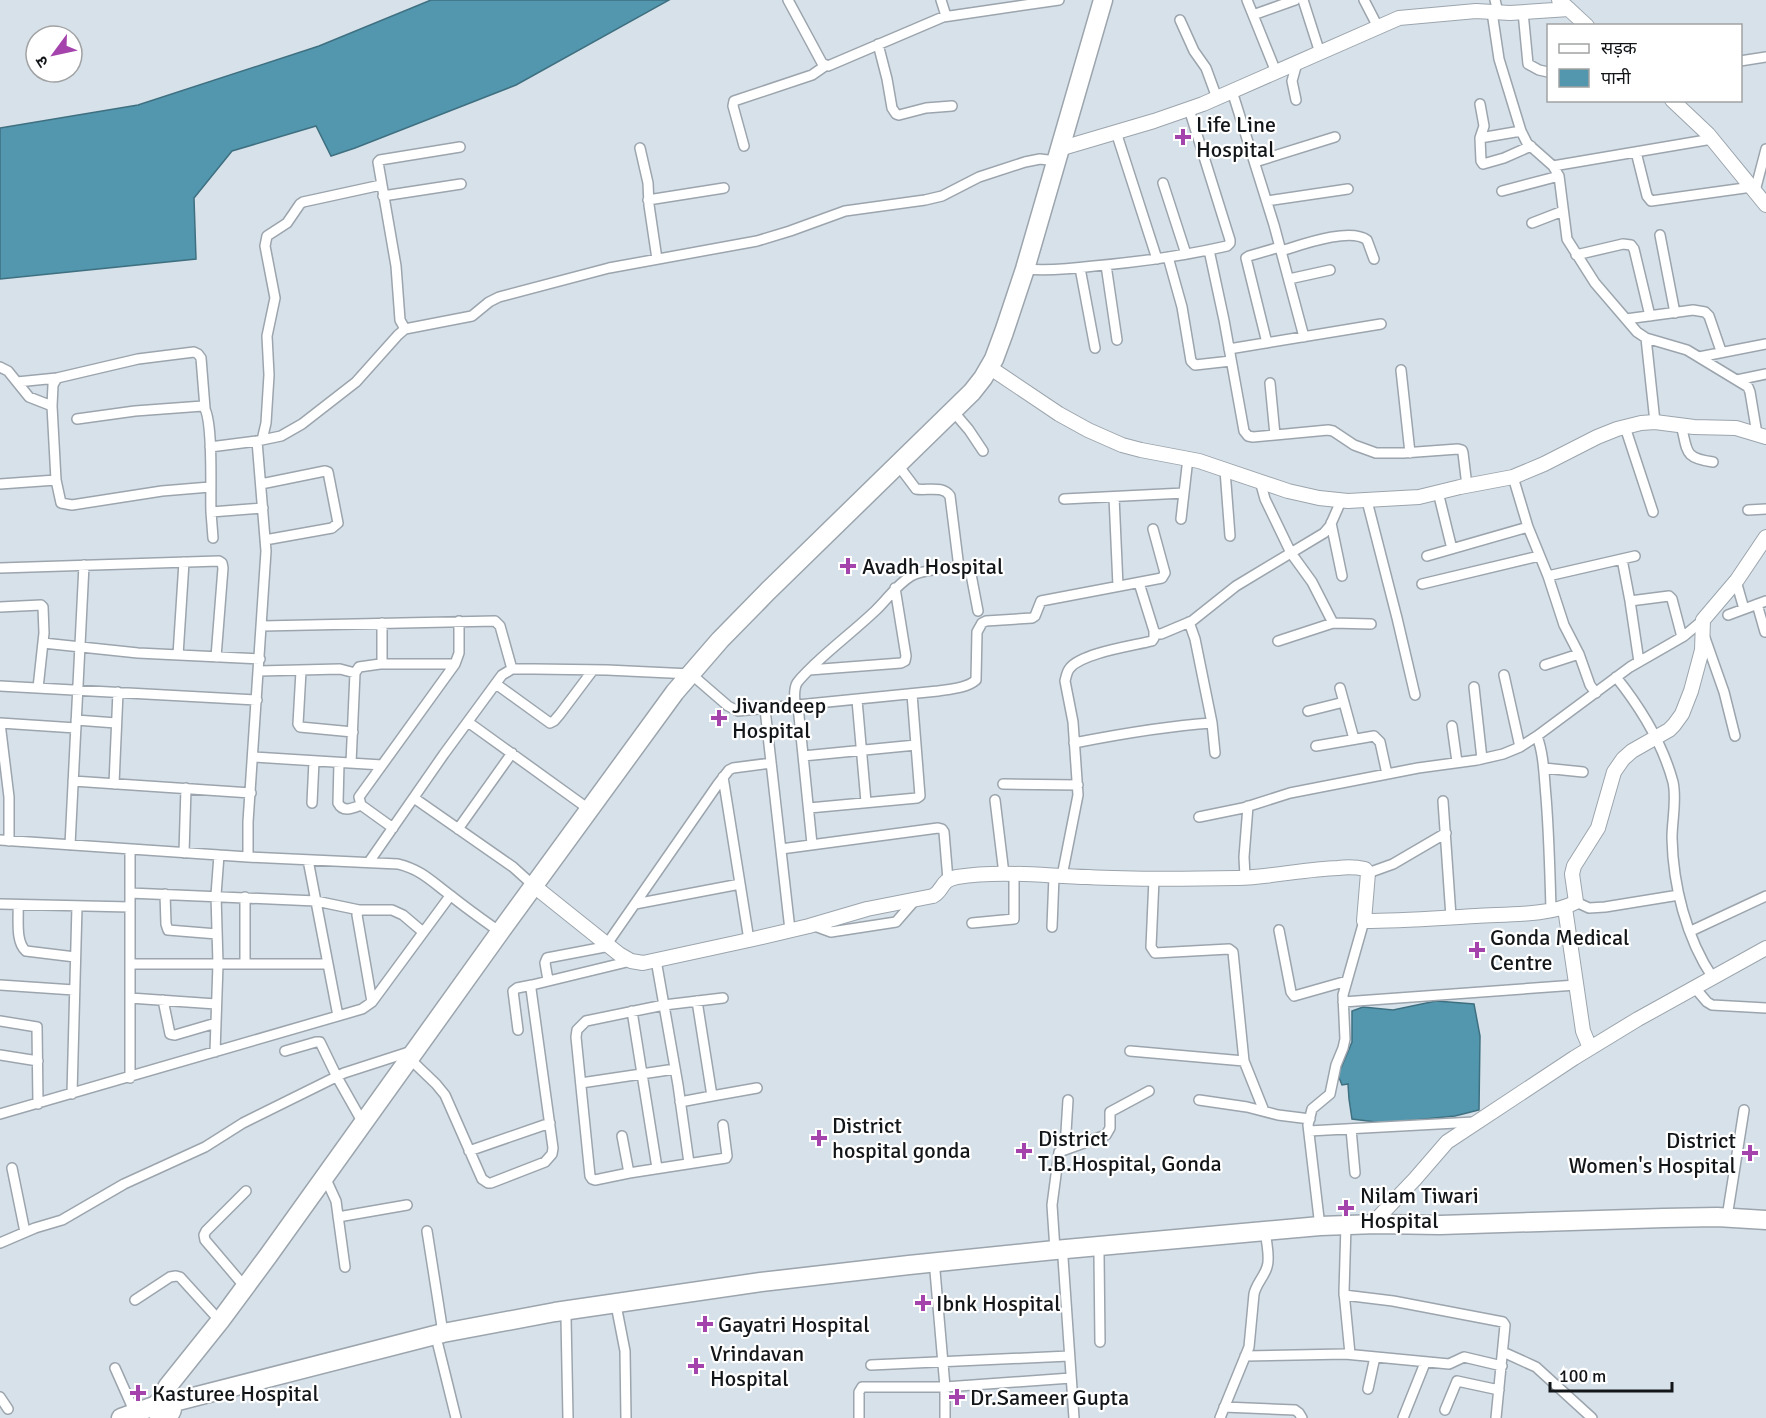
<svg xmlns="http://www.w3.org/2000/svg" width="1766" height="1418" viewBox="0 0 1766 1418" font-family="Signika,'Noto Sans Devanagari',sans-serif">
	<rect width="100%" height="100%" fill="#d7e1e9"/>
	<path fill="#5297ae" stroke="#3f7081" stroke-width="1.5" d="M 431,0 L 669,0 L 516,85 L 355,148 L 331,156 L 316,126 L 232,151 L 194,198 L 196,259 L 0,279 L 0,128 L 138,105 L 319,46 Z
		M 1436,1001 L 1474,1004 L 1480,1036 L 1479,1110 L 1455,1116 L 1384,1123 L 1352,1119 L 1349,1099 L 1348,1084 L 1342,1085 L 1338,1075 L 1352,1042 L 1352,1011 L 1363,1007 L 1393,1010 Z"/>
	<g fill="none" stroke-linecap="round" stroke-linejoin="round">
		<defs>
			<path id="street" d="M 788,0 L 822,63 L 828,66 L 943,17 L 1059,0
				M 941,0 L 946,16
				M 1247,0 L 1276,72
				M 1303,0 L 1320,53
				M 1364,0 L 1378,27
				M 1495,0 L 1498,12
				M 1492,12 L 1499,59 L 1521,131 L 1527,143 L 1553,166 L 1559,176 L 1567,239 L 1595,283 L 1637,332 L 1646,338 L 1687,350 L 1748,387 L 1750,392 L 1757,434
				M 1523,12 L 1528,64 L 1539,70 L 1548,72
				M 1253,15 L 1295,0
				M 1180,20 L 1194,51 L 1206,68 L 1217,98
				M 878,44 L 887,79 L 892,108 L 896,114 L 899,115 L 926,108 L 952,106
				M 1740,61 L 1766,57
				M 1232,91 L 1274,225 L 1304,337
				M 1296,100 L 1292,81 L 1297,63
				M 1480,104 L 1484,126 L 1480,138 L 1481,161 L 1483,164 L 1504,158 L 1531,146
				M 1116,132 L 1157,259
				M 1480,138 L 1521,131
				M 744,146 L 733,106 L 734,101 L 812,75 L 825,66
				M 640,148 L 648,183 L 649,205 L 657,259
				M 1636,152 L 1647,196 L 1651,201 L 1752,187
				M 1255,162 L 1335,137
				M 1553,166 L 1712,139
				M 1163,183 L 1186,254
				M 1502,191 L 1559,176
				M 1755,191 L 1766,149
				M 383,196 L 461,184
				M 648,200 L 724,188
				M 1267,201 L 1348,189
				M 1532,223 L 1563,211
				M 1660,235 L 1675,313
				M 1209,250 L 1224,320 L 1244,431 L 1248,436 L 1253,437 L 1328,430 L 1333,431 L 1354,445 L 1376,453 L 1403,453 L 1458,449 L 1462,450 L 1463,453 L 1467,486
				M 1281,251 C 1301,245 1350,227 1367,240 L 1374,259
				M 1576,255 L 1623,244 L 1631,245 L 1634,249 L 1650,316
				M 1168,257 L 1182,307 L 1191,361 L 1195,365 L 1231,361
				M 1106,265 L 1117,340
				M 1080,268 L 1095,348
				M 1025,269 C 1048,271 1070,269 1094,266 C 1139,262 1183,256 1227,246 L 1230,243 L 1230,240 L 1189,109
				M 1289,279 L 1330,270
				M 1626,319 L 1693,310 L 1705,312 L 1709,316 L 1721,351
				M 405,329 L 400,320 L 396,266 L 378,162 L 380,160 L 460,147
				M 1646,338 L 1655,422
				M 1267,343 L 1246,258 L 1249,256 L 1280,247
				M 1229,349 L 1381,324
				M 1699,357 L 1766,344
				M 0,367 L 8,371 L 29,397 L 52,406 L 56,480 L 61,503 L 72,505 L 162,491 L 210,487
				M 1401,370 L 1410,453
				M 1737,380 L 1766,374
				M 17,382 L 57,378 L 138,359 L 194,352 L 198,354 L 201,358 L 205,408
				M 1270,383 L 1275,435
				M 52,406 L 53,385 L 57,378
				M 952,410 L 969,430 L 983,451
				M 77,419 L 135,411 L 203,406 C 214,417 210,492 211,512 L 263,508
				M 1681,425 C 1688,451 1683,458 1713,462
				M 1625,427 L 1653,512
				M 262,440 L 266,423 L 269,375 L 267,336 L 275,298 L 265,246 L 267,236 L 287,223 L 300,204 L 303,202 L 381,185
				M 210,447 L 257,441 L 281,436 L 302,424 L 356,382 L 398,335 L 405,329 L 472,316 L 489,302 L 499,297 L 609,268 L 757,241 L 790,231 L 845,211 L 925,200 L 942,196 L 979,177 L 1025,162 L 1040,159 L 1056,161
				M 898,465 L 916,489 C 927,491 943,485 950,496 L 959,568
				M 1225,470 L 1230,536
				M 1513,477 L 1528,527 L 1548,576 L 1564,625 L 1579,654 L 1590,685 L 1596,693
				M 1260,481 L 1265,499 L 1291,553 L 1312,582 L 1333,623
				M 0,484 L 56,480
				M 261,484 L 325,471 L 328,472 L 338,523 L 332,528 L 265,540
				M 1438,492 L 1452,549
				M 1114,497 L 1118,586
				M 1064,499 L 1184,493
				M 1367,501 L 1397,618 L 1415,695
				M 1748,510 L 1766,509
				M 211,512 L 213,538
				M 1181,519 L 1188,458
				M 1331,523 L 1342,576
				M 1427,556 L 1528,527
				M 1622,559 L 1630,601 L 1639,662
				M 0,568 L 219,561 L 222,563 L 223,568 L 216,657
				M 1548,576 L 1635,556
				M 1736,581 L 1744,609
				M 1139,583 L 1154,631 L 1157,634 L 1161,634 L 1192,621 L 1236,586 L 1324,533 L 1330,526 L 1341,501
				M 1422,584 L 1539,556
				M 1630,601 L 1669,596 L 1672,599 L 1682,637
				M 1757,604 L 1765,632
				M 0,607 L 41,605 L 43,607 L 44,633 L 38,688
				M 1728,615 L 1766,601
				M 1189,622 L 1195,639 L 1212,723 L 1215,753
				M 262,626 L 495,621 L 500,626 L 512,669
				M 1705,638 L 1724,692 L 1735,736
				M 1278,641 L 1333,623 L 1371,624
				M 43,643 L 138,653 L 260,659
				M 178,655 L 184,562
				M 380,664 L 455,664
				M 1545,665 L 1579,654
				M 809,670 L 901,663 L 905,661 L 906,656 L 895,588
				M 259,671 L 340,669 L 355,673
				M 301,671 L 298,724 L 300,727 L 353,732
				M 1504,675 L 1520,747
				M 1616,677 C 1640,707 1663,745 1673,782 C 1677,800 1672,820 1672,838 C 1673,885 1686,938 1713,978
				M 496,684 L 550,723 L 554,721 L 560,714 L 593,670
				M 0,686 L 257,700
				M 1474,687 L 1482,759
				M 1340,688 L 1354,739
				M 857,700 L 866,802
				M 795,706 C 795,698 793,690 797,683 C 802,676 810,669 816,663 C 835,645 856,629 875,611 C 887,600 896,585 911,576 C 921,570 958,566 970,569 L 978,611
				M 798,706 L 812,844
				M 765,709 L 790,930
				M 1308,711 L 1344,702
				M 76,720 L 116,723
				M 468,722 L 590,810
				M 0,723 L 9,797 L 9,841
				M 0,723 L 76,728
				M 1452,726 L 1457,762
				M 1537,736 C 1544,755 1544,776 1546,797 C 1549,834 1550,872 1551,910
				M 1074,743 C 1120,734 1165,726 1212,723
				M 1316,746 L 1374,736 L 1380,742 L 1387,774
				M 803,756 L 916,745
				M 253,757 L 382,765
				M 339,763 L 338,803 C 343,813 353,808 361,805
				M 351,763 L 355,673 L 359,667 L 380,664 L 382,662 L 382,623
				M 1544,768 L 1583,772
				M 723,777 L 749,940
				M 73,781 L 251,793
				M 114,784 L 118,692
				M 1003,784 L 1078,785
				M 414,798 L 513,867 L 534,886
				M 995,800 L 1004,874
				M 1443,801 L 1451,917
				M 312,803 L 314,761
				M 809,808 L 917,798 L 920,796 L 912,694
				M 1199,817 L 1243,808 L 1290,793 L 1418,768 L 1477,760 L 1503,754 L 1520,747 L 1537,736 L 1630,667 L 1684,636 L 1703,620
				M 393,828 L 361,805 L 359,797 L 455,664 L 459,653 L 459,621
				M 458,829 L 512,753
				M 0,840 L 248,857 L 398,864 C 422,870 431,881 450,895 C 466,908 483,920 500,932
				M 70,845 L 84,565
				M 781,849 L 938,828 L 942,829 L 944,832 L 948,880
				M 184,853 L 186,788
				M 248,857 L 248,822 L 266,551 L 257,441
				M 308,860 L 338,1016
				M 369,862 L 444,754 L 502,675 L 512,669 L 534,669 L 607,670 L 691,674 L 728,706 L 738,711 L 938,691 C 951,689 967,688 976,680 L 977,632 L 982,623 L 986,621 L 1032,618 L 1035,616 L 1041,601 L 1162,578 L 1165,573 L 1153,529
				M 1368,873 L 1393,864 L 1446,833
				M 1062,876 L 1078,795 L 1073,722 L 1065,681 C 1066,677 1067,671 1070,668 C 1082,653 1132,646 1152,641 L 1154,638 L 1154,631
				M 1245,877 L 1244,857 L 1248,806
				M 1154,879 L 1151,947 L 1155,953 L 1229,949 L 1233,952 L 1244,1061 L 1264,1111
				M 130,893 L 316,901 L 359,910
				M 165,894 L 166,924 L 168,930 L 217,934
				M 1576,902 L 1589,908 L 1605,907 L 1679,895
				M 0,904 L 130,907
				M 635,904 L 740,884
				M 18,905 C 19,918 15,942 26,951 L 75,957
				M 972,923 L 1014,919 L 1014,874
				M 812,925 L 831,932 L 896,922 L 916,899
				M 1052,927 L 1054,876
				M 1279,930 L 1291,992 L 1294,996 L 1347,981
				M 1691,931 L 1766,896
				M 607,944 L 718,784 L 729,770 L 733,768 L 771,763
				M 656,960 L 678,1085 L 689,1163
				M 130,964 L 328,964
				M 245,964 L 245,897
				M 548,980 L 545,963 L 547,958 L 610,946
				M 0,985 L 74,990
				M 1695,988 L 1707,1002 L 1712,1005 L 1766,1008
				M 130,998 L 216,1004
				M 163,1000 L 170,1034 L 175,1035 L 216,1023
				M 372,1002 L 357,915 L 359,910 L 392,910 L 403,915 L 423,932
				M 1343,1002 L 1576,985
				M 632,1011 L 657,1168
				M 0,1021 L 37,1027 L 38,1104
				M 518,1030 L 513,991 L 517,988 L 532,985
				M 285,1051 L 316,1042 L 320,1042 L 337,1077 L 363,1123
				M 1130,1051 L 1244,1061
				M 215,1052 L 218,964 L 216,895 L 219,855
				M 0,1055 L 38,1061
				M 410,1059 L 436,1084 L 445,1095 L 482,1179 L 488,1183 L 491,1183 L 545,1162 L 552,1154 L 553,1148 L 531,989 L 532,985 L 631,961
				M 130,1078 L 130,849
				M 581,1083 L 675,1069
				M 72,1094 L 77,906
				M 712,1096 L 757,1088
				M 1199,1100 L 1247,1107 L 1278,1115 L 1310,1119
				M 680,1102 L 712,1096 L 697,1001
				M 0,1114 L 362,1009 L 372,1002 L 450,896
				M 723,1125 L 727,1156 L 726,1158 L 629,1173 L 595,1180 L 592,1179 L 590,1176 L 576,1037 L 577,1030 L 586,1021 L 664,1005 L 723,998
				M 1351,1129 L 1355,1173
				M 1309,1131 L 1474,1122
				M 622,1136 L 629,1173
				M 1065,1148 L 1068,1100
				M 469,1151 L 550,1123
				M 12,1168 L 25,1232
				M 325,1177 L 336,1201 L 345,1267
				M 338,1217 L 407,1205
				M 1727,1217 L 1744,1110
				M 1346,1225 L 1344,1292 L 1350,1354
				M 1320,1227 L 1308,1125 L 1312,1109 L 1330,1094 L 1336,1065 L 1343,1048 L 1345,1039 L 1343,995 L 1364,921
				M 427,1231 L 443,1333
				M 0,1243 L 35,1228 L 62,1220 L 124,1184 L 205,1147 L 243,1123 L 344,1073 L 412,1051
				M 1055,1250 L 1052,1205 L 1059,1152 L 1106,1135 L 1110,1128 L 1110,1112 L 1149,1091
				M 1099,1255 L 1100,1342
				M 1063,1258 L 1074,1418
				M 935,1271 L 945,1387 L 945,1418
				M 245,1287 L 205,1240 L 204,1235 L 206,1231 L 246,1191
				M 1344,1295 L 1393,1301 L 1503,1322 L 1505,1325 L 1496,1418
				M 135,1300 L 170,1277 L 176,1276 L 180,1277 L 220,1321
				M 617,1310 L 625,1351 L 626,1418
				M 566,1318 L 568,1418
				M 438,1345 L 456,1418
				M 1503,1352 L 1536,1367 L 1592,1418
				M 1245,1356 L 1345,1354 L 1449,1364 L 1464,1357 L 1502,1366
				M 871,1365 L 1069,1356
				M 115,1368 L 135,1413
				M 1368,1389 L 1375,1357
				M 0,1397 L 8,1409
				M 1224,1407 L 1295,1410 L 1299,1413 L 1302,1418
				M 1445,1410 L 1457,1381 L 1499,1390
				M 859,1418 L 859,1392 L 862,1387 L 945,1387 L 1071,1378
				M 1220,1418 L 1249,1347 L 1254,1294 C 1256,1284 1264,1277 1267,1267 C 1270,1259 1267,1246 1266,1237
				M 1403,1418 L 1425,1363"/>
			<path id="secondary" d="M 1559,0 L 1587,26
				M 1672,100 L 1708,134 L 1766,205
				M 1059,149 L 1154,121 L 1203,104 L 1399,18 L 1476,11 L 1510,13 L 1569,9
				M 989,367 L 1059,414 L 1088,430 L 1122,445 L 1141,450 L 1199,461 L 1288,491 L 1319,498 L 1348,501 L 1419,497 L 1460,487 L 1513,477 L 1544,464 L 1597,437 L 1617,429 L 1641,423 L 1655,422 L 1694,427 L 1736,428 L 1766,437
				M 534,886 L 619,954 L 631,961 L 643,963 L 749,940 L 809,926 L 867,909 L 933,896 C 944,890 940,880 957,877 C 1000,870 1045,876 1088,877 C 1138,880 1189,879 1238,878 C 1272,877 1305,869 1338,868 C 1347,867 1356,867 1365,869 L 1368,873 L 1364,921 C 1401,921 1438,918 1476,916 C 1505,914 1551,916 1576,902 L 1572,874 L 1574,866 L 1598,828 L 1614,772 L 1623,759 L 1632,751 L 1669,730 L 1674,725 L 1682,714 L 1691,691 L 1702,650 L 1703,620 L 1737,580 L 1766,537
				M 1565,908 L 1583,1031 L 1590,1048
				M 1372,1224 L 1415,1179 L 1447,1142 L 1574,1058 L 1638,1019 L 1766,948"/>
			<path id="primary" d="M 163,1416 L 163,1418"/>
			<path id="highway" d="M156 1408a8 8 0 1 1 16 0a8 8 0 1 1-16 0Z
				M 160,1401 L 168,1386 L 220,1321 L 268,1256 L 500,932 L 675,692 L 720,640 L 768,591 L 972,392 L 983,378 L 994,359 L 1004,332 L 1025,269 L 1103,0
				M 170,1403 L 443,1333 L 555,1312 L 761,1282 L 909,1265 L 1055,1250 L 1320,1226 L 1377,1224 L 1440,1225 L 1664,1218 L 1717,1217 L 1766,1220
				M 121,1418 L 157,1405"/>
		</defs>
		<use href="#street" stroke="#9ca5ad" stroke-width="12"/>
		<use href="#secondary" stroke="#9ca5ad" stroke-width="16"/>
		<use href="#primary" stroke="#9ca5ad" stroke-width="18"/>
		<use href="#highway" stroke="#9ca5ad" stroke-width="21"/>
		<use href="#street" stroke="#fff" stroke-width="9"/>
		<use href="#secondary" stroke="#fff" stroke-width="14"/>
		<use href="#primary" stroke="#fff" stroke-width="15"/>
		<use href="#highway" stroke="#fff" stroke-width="18"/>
	</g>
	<g fill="#a443ab" stroke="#fff" stroke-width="2">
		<path d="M1180 128h6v6h6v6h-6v6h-6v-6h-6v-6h6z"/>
		<path d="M845 557h6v6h6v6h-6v6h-6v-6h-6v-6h6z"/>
		<path d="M716 709h6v6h6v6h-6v6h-6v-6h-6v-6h6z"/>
		<path d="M1474 941h6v6h6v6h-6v6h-6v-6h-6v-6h6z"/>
		<path d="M816 1129h6v6h6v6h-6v6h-6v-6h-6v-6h6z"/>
		<path d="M1021 1142h6v6h6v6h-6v6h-6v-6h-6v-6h6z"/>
		<path d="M1747 1144h6v6h6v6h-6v6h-6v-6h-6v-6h6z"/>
		<path d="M1343 1199h6v6h6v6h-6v6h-6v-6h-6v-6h6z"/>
		<path d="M920 1294h6v6h6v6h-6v6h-6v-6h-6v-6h6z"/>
		<path d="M702 1315h6v6h6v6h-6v6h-6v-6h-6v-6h6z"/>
		<path d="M693 1357h6v6h6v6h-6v6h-6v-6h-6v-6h6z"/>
		<path d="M135 1384h6v6h6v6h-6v6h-6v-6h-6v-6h6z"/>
		<path d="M954 1388h6v6h6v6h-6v6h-6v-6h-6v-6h6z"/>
	</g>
	<g text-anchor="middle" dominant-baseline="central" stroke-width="4.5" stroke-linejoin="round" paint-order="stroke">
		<g font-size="22" fill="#131619" stroke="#fff" text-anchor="start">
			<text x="1196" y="124">Life Line<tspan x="1196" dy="25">Hospital</tspan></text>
			<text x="862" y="566">Avadh Hospital</text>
			<text x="732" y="705">Jivandeep<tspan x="732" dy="25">Hospital</tspan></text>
			<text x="1490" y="937">Gonda Medical<tspan x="1490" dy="25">Centre</tspan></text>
			<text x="832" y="1125">District<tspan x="832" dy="25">hospital gonda</tspan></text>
			<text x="1038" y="1138">District<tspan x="1038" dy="25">T.B.Hospital, Gonda</tspan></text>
			<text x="1736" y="1140" text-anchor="end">District<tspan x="1736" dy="25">Women's Hospital</tspan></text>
			<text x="1360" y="1195">Nilam Tiwari<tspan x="1360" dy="25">Hospital</tspan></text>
			<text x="936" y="1303">Ibnk Hospital</text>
			<text x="718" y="1324">Gayatri Hospital</text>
			<text x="710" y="1353">Vrindavan<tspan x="710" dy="25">Hospital</tspan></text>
			<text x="152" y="1393">Kasturee Hospital</text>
			<text x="970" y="1397">Dr.Sameer Gupta</text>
		</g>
	</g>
	<rect x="1547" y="24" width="195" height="78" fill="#ffffff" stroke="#a1a2a3" stroke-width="1.5"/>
	<rect x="1559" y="44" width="30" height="9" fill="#ffffff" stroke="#a1a2a3" stroke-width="1.5"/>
	<text x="1601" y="54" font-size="18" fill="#131619">सड़क</text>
	<rect x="1559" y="69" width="30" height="18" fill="#5297ae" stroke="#a1a2a3" stroke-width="1.5"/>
	<text x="1601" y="84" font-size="18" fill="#131619">पानी</text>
	<g transform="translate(54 54) rotate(237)"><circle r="28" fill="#ffffff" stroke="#a1a2a3" stroke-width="1.5"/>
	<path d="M0-4.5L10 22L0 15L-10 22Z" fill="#a443ab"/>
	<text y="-9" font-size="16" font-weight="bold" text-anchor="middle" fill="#131619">उ</text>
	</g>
	<path d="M1550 1382v9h122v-9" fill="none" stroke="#131619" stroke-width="3"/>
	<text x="1559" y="1382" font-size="18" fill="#131619" stroke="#ffffff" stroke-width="4.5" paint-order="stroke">100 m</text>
</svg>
